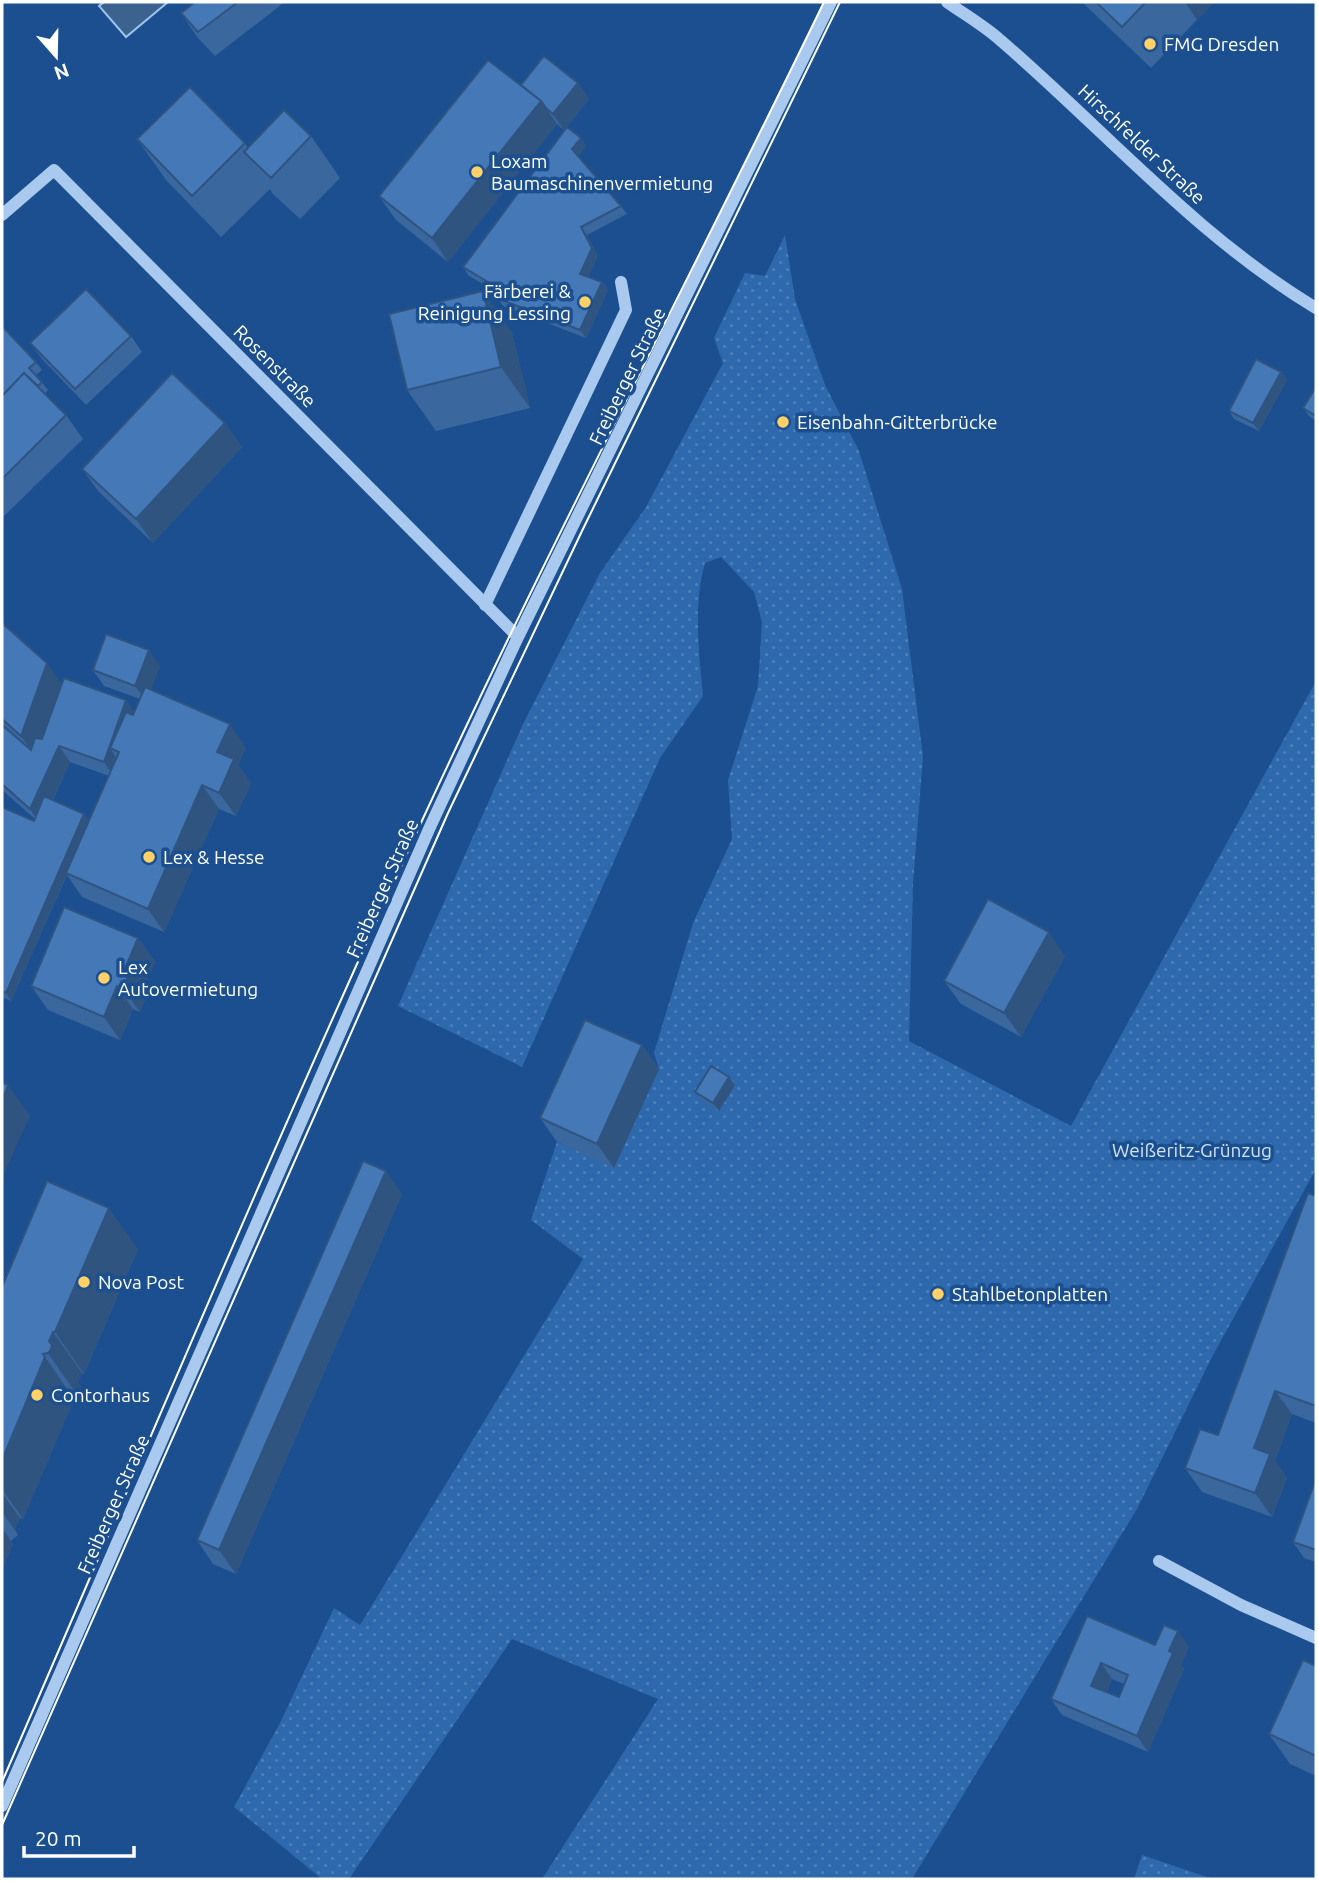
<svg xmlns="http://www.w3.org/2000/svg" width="1318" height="1881" viewBox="0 0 1318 1881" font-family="Ubuntu,sans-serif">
	<defs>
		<pattern id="grass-dots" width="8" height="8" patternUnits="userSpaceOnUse" patternTransform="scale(1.75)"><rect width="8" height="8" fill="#2e69ad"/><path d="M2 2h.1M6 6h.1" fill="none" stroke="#4d80b9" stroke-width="1.8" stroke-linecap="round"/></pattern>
	</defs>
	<rect width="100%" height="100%" fill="#1b4f8f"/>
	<path fill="url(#grass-dots)" d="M 785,235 L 795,299 L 825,385 L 859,451 L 902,589 L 923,757 L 913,884 L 909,1041 L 1071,1126 L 1316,681 L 1316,1169 L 1213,1355 L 1137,1509 L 912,1879 L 542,1879 L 658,1699 L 512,1639 L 349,1879 L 322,1879 L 234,1807 L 280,1723 L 334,1608 L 360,1625 L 583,1259 L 531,1220 L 557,1142 L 614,1167 L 659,1069 L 654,1053 L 693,923 L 732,839 L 728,780 L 758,686 L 762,622 L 754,592 L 721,557 L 705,563 C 693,605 699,652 703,696 L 660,758 L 522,1067 L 398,1006 L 523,724 L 600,573 L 646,507 L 723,363 L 714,338 L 745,273 L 765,276 Z
		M 1142,1855 L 1213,1879 L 1134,1879 Z"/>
	<path fill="#3c6290" stroke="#9cc4f0" stroke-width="2" d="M 104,2 L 168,2 L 126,37 L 99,6 Z"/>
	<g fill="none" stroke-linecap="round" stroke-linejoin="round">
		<path stroke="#a9c9ee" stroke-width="12" d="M 947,2 C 964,14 983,25 999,39 C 1105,130 1196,236 1316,308
			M 2,215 L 54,170 L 518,637
			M 485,605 L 626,310 L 621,282
			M 1159,1561 L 1241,1605 L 1316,1638
			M 2,1806 L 430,827 L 518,637 L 831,2"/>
		<path stroke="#fff" stroke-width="2" d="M 2,1782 C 140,1463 275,1141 420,825 C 548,547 691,277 824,2
			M 2,1825 L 448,813 L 582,531 L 840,2"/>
	</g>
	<path fill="#3a679d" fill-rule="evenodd" d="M 195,2 L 285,2 L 215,56 L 197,37 L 181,13 Z
		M 1082,2 L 1214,2 L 1151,68 Z
		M 578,83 L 589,99 L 564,130 L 557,124 L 448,262 L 396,220 L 379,196 L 521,85 Z
		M 311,136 L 340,178 L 300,219 L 273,194 L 270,189 L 221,237 L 166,180 L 137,139 L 245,143 L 248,148 Z
		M 586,146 L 578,156 L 621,206 L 627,214 L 587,235 L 598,256 L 588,277 L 602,282 L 608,290 L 586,338 L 503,306 L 497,298 L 499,293 L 469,276 L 463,267 Z
		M 2,326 L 36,362 L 42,370 L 36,375 L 48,390 L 45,394 L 66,415 L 83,439 L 2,518 Z
		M 512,332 L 530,408 L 436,431 L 407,390 Z
		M 131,336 L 142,352 L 86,405 L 42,359 L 30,343 Z
		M 1281,372 L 1287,380 L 1259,431 L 1234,419 L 1229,411 Z
		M 1316,387 L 1316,421 L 1309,416 L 1303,408 Z
		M 225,423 L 242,447 L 153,543 L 99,492 L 82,469 Z
		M 2,623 L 47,663 L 61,684 L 134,712 L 140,699 L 104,686 L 93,670 L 160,666 L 151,690 L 246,748 L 238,765 L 251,783 L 236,816 L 219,809 L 164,932 L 82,897 L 67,875 L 11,1001 L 2,997 L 2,807 L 34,821 L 35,819 L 2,790 ZM 70,762 L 109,776 L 89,821 L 84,814 L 53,800 Z
		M 138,938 L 155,962 L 142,992 L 146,997 L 140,1012 L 133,1009 L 120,1040 L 48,1010 L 31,986 Z
		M 1065,956 L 1021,1037 L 961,1004 L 944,981 Z
		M 642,1045 L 659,1069 L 614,1168 L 557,1142 L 540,1118 Z
		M 735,1085 L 719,1111 L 701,1100 L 695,1092 Z
		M 402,1194 L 236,1574 L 213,1564 L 197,1540 Z
		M 1316,1196 L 1316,1423 L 1292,1414 L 1275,1461 L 1287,1478 L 1272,1517 L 1202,1492 L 1185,1468 L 1218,1435 Z
		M 138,1249 L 84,1374 L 82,1373 L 78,1382 L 81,1387 L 80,1391 L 77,1395 L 72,1395 L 74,1399 L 23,1519 L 20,1518 L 15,1528 L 18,1535 L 11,1541 L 13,1544 L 2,1569 L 2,1287 Z
		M 1316,1479 L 1316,1562 L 1304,1558 L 1293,1542 Z
		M 1087,1616 L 1155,1645 L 1189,1647 L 1181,1665 L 1184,1669 L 1148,1752 L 1062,1715 L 1051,1699 ZM 1112,1679 L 1124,1684 L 1119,1697 L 1107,1692 Z
		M 1316,1666 L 1316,1776 L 1290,1764 L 1269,1734 Z"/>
	<path fill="#305480" d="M 1185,2 L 1214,2 L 1197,20 Z
		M 578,83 L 589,99 L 564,130 L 553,114 Z
		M 541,101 L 557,124 L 448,262 L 432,238 Z
		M 581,138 L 586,146 L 578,157 L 572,149 Z
		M 581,227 L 587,235 L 598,256 L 586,282 L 580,274 Z
		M 602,282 L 608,290 L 586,338 L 580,330 Z
		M 483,291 L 512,332 L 530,408 L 501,367 Z
		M 1281,372 L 1287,380 L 1259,431 L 1253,423 Z
		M 225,423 L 242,447 L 153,543 L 136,519 Z
		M 149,650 L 160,666 L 147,702 L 135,686 Z
		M 47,663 L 68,693 L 42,766 L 21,736 Z
		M 126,700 L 137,716 L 119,752 L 110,748 L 120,764 L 115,778 L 104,762 Z
		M 230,724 L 246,748 L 238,765 L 251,783 L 236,816 L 219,793 L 217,752 Z
		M 59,746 L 70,762 L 41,825 L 30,809 Z
		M 202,785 L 219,809 L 164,932 L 148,909 Z
		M 84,814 L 90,822 L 11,1001 L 6,993 Z
		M 1049,932 L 1065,956 L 1021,1037 L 1004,1013 Z
		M 138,938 L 155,962 L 142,992 L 146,997 L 140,1012 L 123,989 L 124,971 Z
		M 117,986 L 133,1009 L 120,1040 L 104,1017 Z
		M 642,1045 L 659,1069 L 614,1168 L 597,1144 Z
		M 729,1077 L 735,1085 L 719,1111 L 713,1103 Z
		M 8,1085 L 30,1116 L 2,1178 L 2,1100 Z
		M 386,1171 L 402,1194 L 236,1574 L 219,1550 Z
		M 109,1208 L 138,1249 L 84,1374 L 55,1332 Z
		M 53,1332 L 82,1373 L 78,1382 L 81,1387 L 80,1391 L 77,1395 L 48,1353 L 49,1341 Z
		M 43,1354 L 74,1399 L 23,1519 L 2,1489 L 2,1460 Z
		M 1275,1391 L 1292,1414 L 1275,1461 L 1287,1478 L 1272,1517 L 1255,1493 L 1254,1448 Z
		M 2,1493 L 20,1518 L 15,1528 L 18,1535 L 2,1512 Z
		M 2,1528 L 13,1544 L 2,1569 Z
		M 1178,1631 L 1189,1647 L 1181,1665 L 1184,1669 L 1148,1752 L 1137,1736 L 1169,1651 Z
		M 1101,1663 L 1112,1679 L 1103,1702 L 1091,1686 Z"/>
	<path fill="#4478b7" stroke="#305480" stroke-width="2" fill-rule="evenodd" d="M 195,2 L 238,2 L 198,32 L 181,13 Z
		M 1096,2 L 1146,2 L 1122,27 Z
		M 544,56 L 578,83 L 553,114 L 546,108 L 541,101 L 521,85 Z
		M 488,60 L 541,101 L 432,238 L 379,196 Z
		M 190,87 L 245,143 L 192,196 L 137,139 Z
		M 284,110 L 311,136 L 271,178 L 244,152 Z
		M 567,127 L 581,138 L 572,149 L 621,206 L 581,227 L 592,248 L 580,274 L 602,282 L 580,330 L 497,298 L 501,290 L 463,267 Z
		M 86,289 L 131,336 L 75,389 L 30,343 Z
		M 483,291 L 501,367 L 407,390 L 389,314 Z
		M 2,326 L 36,362 L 29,368 L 42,382 L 38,386 L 24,373 L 2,396 Z
		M 1256,359 L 1281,372 L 1253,423 L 1229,411 Z
		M 24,373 L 66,415 L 2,479 L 2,396 Z
		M 172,373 L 225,423 L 136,519 L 82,469 Z
		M 1316,387 L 1316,416 L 1303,408 Z
		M 2,623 L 47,663 L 21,736 L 2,719 Z
		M 106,634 L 149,650 L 135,686 L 93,670 Z
		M 64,678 L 126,700 L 104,762 L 59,746 L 30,809 L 2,784 L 2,725 L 31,750 L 35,738 L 42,739 Z
		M 145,687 L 230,724 L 217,752 L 234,759 L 219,793 L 202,785 L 148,909 L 66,873 L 119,752 L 110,748 L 126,712 L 133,715 Z
		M 44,796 L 84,814 L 6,993 L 2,991 L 2,807 L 34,821 Z
		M 988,899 L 1049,932 L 1004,1013 L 944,981 Z
		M 64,907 L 138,938 L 124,971 L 129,973 L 123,989 L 117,986 L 104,1017 L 31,986 Z
		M 585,1020 L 642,1045 L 597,1144 L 540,1118 Z
		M 711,1066 L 729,1077 L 713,1103 L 695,1092 Z
		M 2,1082 L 8,1085 L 2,1100 Z
		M 363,1161 L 386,1171 L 219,1550 L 197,1540 Z
		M 47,1181 L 109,1208 L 55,1332 L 53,1332 L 49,1341 L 52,1345 L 51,1349 L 48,1353 L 43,1354 L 45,1357 L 2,1460 L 2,1287 Z
		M 1308,1193 L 1316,1196 L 1316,1406 L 1275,1391 L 1254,1448 L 1270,1454 L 1255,1493 L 1185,1468 L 1200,1429 L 1218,1435 Z
		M 1316,1479 L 1316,1550 L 1293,1542 Z
		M 1087,1616 L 1155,1645 L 1164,1625 L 1178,1631 L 1169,1651 L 1173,1653 L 1137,1736 L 1051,1699 ZM 1101,1663 L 1128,1675 L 1119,1697 L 1091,1686 Z
		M 1303,1660 L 1316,1666 L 1316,1756 L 1269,1734 Z"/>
	<g fill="#ffd166" stroke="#1b4f8f" stroke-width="2.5">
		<circle cx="1150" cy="44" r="7"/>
		<circle cx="477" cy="172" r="7"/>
		<circle cx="585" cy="302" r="7"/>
		<circle cx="783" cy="422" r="7"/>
		<circle cx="149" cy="857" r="7"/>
		<circle cx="104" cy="978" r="7"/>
		<circle cx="84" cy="1282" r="7"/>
		<circle cx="938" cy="1294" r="7"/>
		<circle cx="37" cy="1395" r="7"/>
	</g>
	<g text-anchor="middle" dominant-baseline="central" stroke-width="7" stroke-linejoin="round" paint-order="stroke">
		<g font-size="19" fill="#fff" stroke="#1b4f8f" text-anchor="start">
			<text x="1164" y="44">FMG Dresden</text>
			<text x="491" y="161">Loxam<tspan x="491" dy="22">Baumaschinenvermietung</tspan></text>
			<text x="571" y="291" text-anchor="end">Färberei &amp;<tspan x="571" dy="22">Reinigung Lessing</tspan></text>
			<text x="797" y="422">Eisenbahn-Gitterbrücke</text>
			<text x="163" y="857">Lex &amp; Hesse</text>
			<text x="118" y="967">Lex<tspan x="118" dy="22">Autovermietung</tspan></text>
			<text x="98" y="1282">Nova Post</text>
			<text x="952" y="1294">Stahlbetonplatten</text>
			<text x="51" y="1395">Contorhaus</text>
		</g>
		<g font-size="19" fill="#fff" stroke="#1b4f8f">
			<text transform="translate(1142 144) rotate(43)">Hirschfelder Straße</text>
			<text transform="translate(275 366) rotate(45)">Rosenstraße</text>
			<text transform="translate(627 376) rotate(-64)">Freiberger Straße</text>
			<text transform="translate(382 888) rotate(-66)">Freiberger Straße</text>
			<text transform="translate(113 1504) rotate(-66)">Freiberger Straße</text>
		</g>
		<g font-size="19" fill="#cfe3fa" stroke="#1b4f8f">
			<text x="1192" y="1150">Weißeritz-Grünzug</text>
		</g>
	</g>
	<rect width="1318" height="1881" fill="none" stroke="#ffffff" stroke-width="7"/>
	<g transform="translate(56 56) rotate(160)" stroke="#1b4f8f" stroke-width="5" paint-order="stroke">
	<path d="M0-5L12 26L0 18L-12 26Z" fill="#ffffff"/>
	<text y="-10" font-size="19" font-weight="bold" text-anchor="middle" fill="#ffffff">N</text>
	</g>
	<path d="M24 1846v10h110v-10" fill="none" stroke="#ffffff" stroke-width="3.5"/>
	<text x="35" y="1846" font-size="21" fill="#ffffff" stroke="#1b4f8f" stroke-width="5" paint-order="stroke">20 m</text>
</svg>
